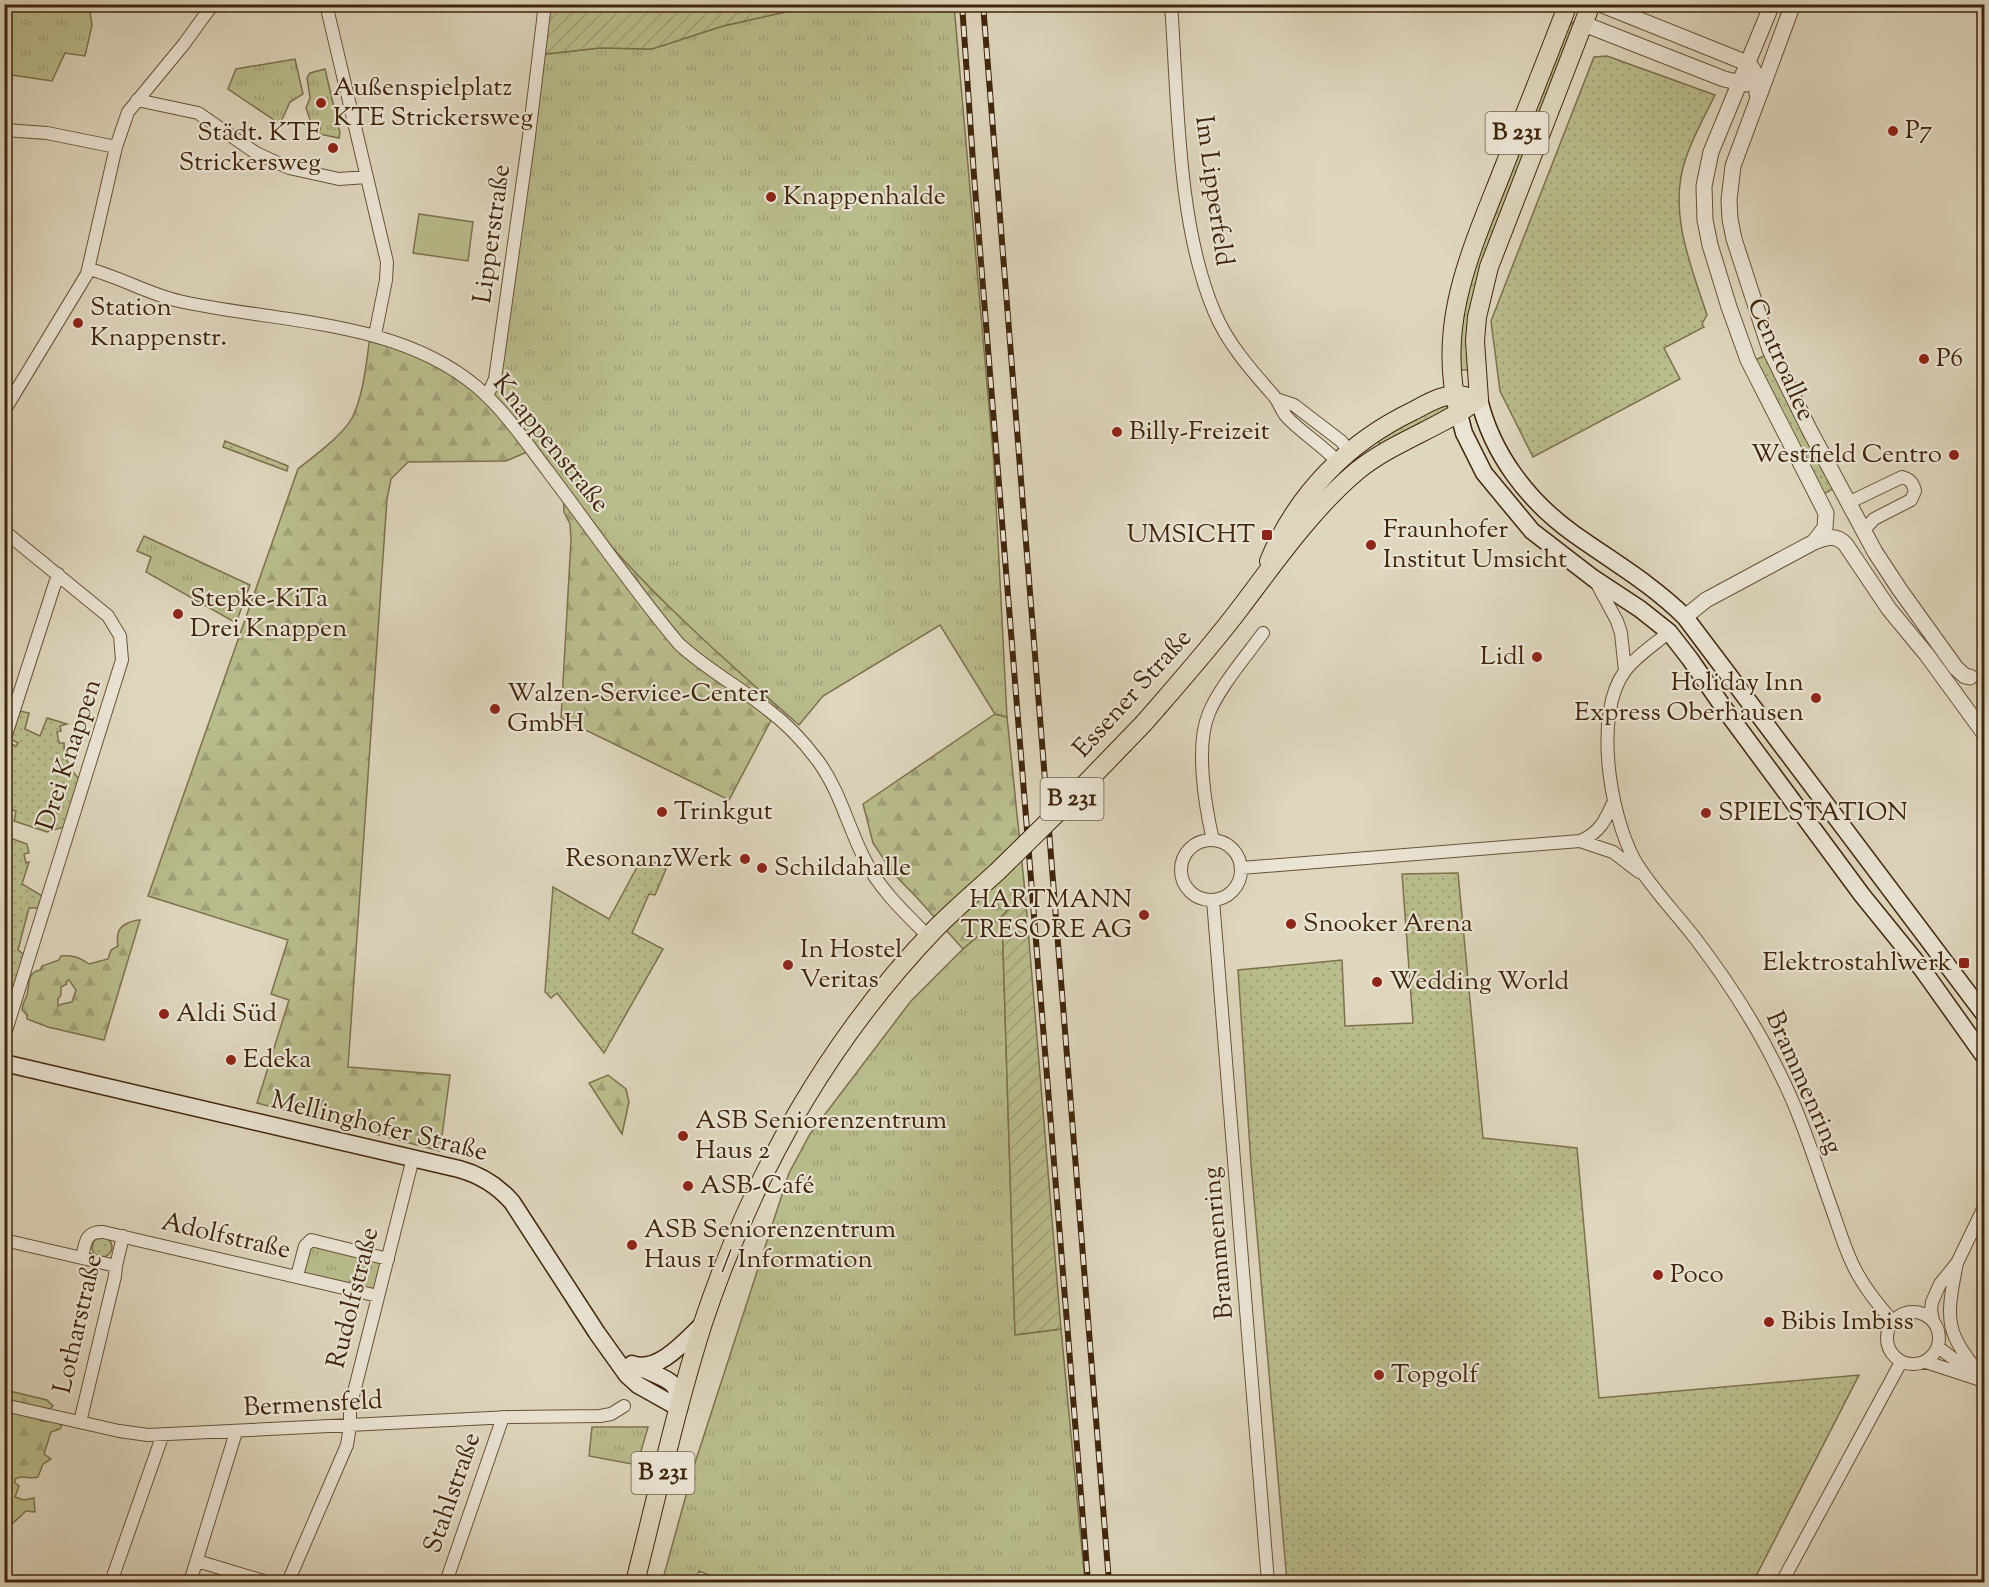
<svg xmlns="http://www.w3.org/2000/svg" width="1989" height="1587" viewBox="0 0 1989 1587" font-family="'Sorts Mill Goudy',serif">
	<defs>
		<pattern id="grass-dots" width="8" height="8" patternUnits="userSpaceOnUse" patternTransform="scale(1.5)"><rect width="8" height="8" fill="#b9bc8c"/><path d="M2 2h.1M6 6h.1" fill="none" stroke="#a0a178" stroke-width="1.8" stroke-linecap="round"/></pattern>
		<pattern id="forest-firs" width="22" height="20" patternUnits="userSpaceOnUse" patternTransform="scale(1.5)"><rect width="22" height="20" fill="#b9bc8c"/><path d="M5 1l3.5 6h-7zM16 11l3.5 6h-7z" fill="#a0a178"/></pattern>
		<pattern id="park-tufts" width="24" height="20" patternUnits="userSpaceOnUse" patternTransform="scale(1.5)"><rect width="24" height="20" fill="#b9bc8c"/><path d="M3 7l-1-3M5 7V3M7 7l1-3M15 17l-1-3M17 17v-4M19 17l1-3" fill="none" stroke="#a0a178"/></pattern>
		<pattern id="garden-furrows" width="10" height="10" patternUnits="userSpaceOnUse" patternTransform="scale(1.5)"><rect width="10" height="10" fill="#b9bc8c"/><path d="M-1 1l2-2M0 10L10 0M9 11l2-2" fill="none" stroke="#a0a178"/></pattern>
	</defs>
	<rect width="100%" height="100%" fill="#ded6bd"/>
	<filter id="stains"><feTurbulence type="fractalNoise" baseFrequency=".00333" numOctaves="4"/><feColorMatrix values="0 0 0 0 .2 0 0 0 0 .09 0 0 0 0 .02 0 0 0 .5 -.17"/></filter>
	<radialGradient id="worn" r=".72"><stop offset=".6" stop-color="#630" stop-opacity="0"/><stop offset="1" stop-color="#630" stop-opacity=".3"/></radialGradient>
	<path fill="url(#grass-dots)" stroke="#7c714c" stroke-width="1.5" d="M 1577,19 L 1491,245 L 1471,370 L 1457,370 L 1464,292 L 1566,28 Z
		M 1607,56 L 1715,95 C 1705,116 1693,136 1686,158 C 1667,210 1691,266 1707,315 L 1702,324 L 1704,327 L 1664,348 L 1680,379 L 1533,457 L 1500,391 L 1491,321 L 1594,57 Z
		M 1766,355 L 1834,488 L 1824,494 L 1755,360 Z
		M 1444,404 L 1448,407 L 1448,411 L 1422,422 L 1381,445 L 1376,439 Z
		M 225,441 L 288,466 L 287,471 L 223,447 Z
		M 20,711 L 29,713 L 25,729 L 40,736 L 47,718 L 67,724 L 60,726 L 61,731 L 57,732 L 59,743 L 64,743 C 64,759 70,770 81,781 L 67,826 L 47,832 L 14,821 L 16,811 L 5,808 L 5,758 L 9,743 L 16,746 L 18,743 L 11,739 Z
		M 13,839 L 27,844 L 29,853 L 24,854 L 26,863 L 29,862 L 22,884 L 44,897 L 40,908 L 29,908 L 18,950 L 26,956 L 10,1005 L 6,1005 L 5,1011 L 5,855 L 8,858 L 9,855 L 5,852 L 5,845 L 7,846 Z
		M 643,856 L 666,869 L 655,895 L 649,894 L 632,933 L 663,949 L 604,1053 L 557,993 L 551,998 L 545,992 L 553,887 L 609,919 Z
		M 1458,873 L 1483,1138 L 1577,1148 L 1599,1398 L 1859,1375 L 1753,1582 L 1287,1582 L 1251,1164 L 1238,970 L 1342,960 L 1345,1026 L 1413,1023 L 1402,874 Z
		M92 1247a10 10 0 1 1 20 0a10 10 0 1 1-20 0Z"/>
	<path fill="url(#forest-firs)" stroke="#7c714c" stroke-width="1.5" fill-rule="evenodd" d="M 370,337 L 457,373 L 532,450 L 506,461 L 408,462 L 391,479 L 387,499 L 348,1067 L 450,1075 L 440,1151 L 257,1103 L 289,1000 L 271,994 L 288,940 L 148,896 L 298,469 C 314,456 342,436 352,418 C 364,394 366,363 370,337 Z
		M 563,488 L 609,543 L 658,596 L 778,707 L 729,800 L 561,718 L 571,540 L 570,524 L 564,512 Z
		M 995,714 L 1007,717 L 1025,892 L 1002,916 L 963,949 L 920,901 L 893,873 L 873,843 L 863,804 Z
		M 138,920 L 140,920 L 104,1040 L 48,1027 L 27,1019 L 27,1015 L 22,1010 C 22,1003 25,1001 27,995 C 30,984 26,973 40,970 L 42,966 L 59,960 L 61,956 C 72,955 79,957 89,964 L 108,959 L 111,950 L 118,946 C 115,929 122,923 138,920 ZM 69,980 L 76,990 L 72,1002 L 62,1004 L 58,1006 L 58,999 L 61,995 L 61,987 L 67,984 L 66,982 Z
		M 608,1075 L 626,1089 L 629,1102 L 622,1134 L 589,1083 Z
		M 5,1390 L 47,1400 L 53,1406 L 40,1417 L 41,1421 L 54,1421 L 62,1425 L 60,1429 L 51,1432 L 44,1454 L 51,1459 L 43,1464 L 38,1477 C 29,1480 23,1474 15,1479 L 15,1483 L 19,1486 L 15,1497 L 24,1500 L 34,1498 L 35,1512 L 26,1511 L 10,1526 L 7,1533 L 11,1550 L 5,1558 Z"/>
	<path fill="url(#park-tufts)" stroke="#7c714c" stroke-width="1.5" d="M 5,4 L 89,5 L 92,25 L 85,56 L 65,53 L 52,81 L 5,74 Z
		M 808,5 L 954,5 L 994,464 L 1007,717 L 995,714 L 940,625 L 823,696 L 799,725 C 734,668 668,610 610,545 C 567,497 532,443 488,396 L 537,55 L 600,48 L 652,49 L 723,26 L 807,7 Z
		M 295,59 L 303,94 L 290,102 L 280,124 L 228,89 L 236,69 Z
		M 325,69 L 340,133 L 339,138 L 319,134 L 321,123 L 310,120 L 306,108 L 310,98 L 307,78 L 310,73 Z
		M 144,536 L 250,585 L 236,623 L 146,572 L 151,557 L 137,551 Z
		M 1002,916 L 1015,1334 L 1061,1329 L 1085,1582 L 726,1582 L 699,1571 L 695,1582 L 662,1582 L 695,1463 L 789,1173 L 810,1134 L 911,1001 L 963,949 Z
		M 307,1243 L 388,1259 L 378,1296 L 297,1276 Z
		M 592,1427 L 648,1427 L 637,1465 L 589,1456 Z"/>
	<path fill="url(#garden-furrows)" stroke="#7c714c" stroke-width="1.5" d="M 552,5 L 808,5 L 807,7 L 723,26 L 652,49 L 600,48 L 537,55 Z
		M 1025,892 L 1061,1329 L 1015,1335 L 1002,916 Z"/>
	<path fill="#b9bc8c" stroke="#7c714c" stroke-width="1.5" d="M 419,214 L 473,222 L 468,261 L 413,253 Z"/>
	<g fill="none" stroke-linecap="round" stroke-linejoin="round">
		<defs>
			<path id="minor" d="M 326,4 L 387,262 L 386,280 L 375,335
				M 1171,4 C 1178,100 1177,223 1214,311 C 1227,343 1251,370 1274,396 C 1279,402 1281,410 1286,416 C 1299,431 1321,444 1337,461
				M 137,100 L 198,113 L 256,153 L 289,168 L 339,179 L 367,177
				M 4,130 L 47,133 L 116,147
				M 89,269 C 120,277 148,294 179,301 C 277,323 397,319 477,387 C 505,411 525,441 547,470 C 591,528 632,588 679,644 C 706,669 738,686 767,709 C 786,723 804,742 818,761 C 840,791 848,827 865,860 C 880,890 905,913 929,937
				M 487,396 L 495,379 L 528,144 L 545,4
				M 1276,399 L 1294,405 L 1341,441 L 1349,451
				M 4,411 L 87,274 L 116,147 L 128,112 L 184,44 L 213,4
				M 1848,503 L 1902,477 C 1910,479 1913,483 1915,491 L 1911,500 L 1874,519 L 1863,531
				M 4,531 L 108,616 L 120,636 L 122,660 L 4,1037
				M 1596,582 L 1617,621 L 1621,633 L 1625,671
				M 1669,632 C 1654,645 1636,656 1625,671 C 1593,714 1610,814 1634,859 C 1650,887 1675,912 1695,938 C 1727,980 1756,1024 1779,1072 C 1802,1117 1816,1165 1833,1212 C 1839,1229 1844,1246 1852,1263 C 1862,1285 1877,1303 1893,1322
				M 4,741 L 58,574
				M 1213,840 C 1205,806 1195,745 1209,713 C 1219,688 1247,655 1263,633
				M1181 870a30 30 0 1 1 60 0a30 30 0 1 1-60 0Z
				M 1580,841 L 1613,852 L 1639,872
				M 1241,868 L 1580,841 C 1600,833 1606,819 1614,801
				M 1213,900 L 1268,1582
				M 4,1240 L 82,1258 C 85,1244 85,1231 103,1232 L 378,1296
				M 82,1258 L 116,1266
				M 1957,1263 C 1945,1323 1945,1332 1984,1379
				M 297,1276 L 305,1246 L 311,1240 L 388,1259
				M1887 1338a26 26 0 1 1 52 0a26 26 0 1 1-52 0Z
				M 1933,1321 L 1931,1310 L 1932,1302 L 1940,1284 L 1957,1263 L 1984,1207
				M 1938,1347 L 1971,1372
				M 1926,1362 L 1984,1381
				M 4,1405 L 119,1431 L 148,1435 L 511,1417 L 600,1416 L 611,1414 L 624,1406
				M 80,1422 L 115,1276 L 116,1266 L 123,1236
				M 197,1561 L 267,1582
				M 111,1582 L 163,1434
				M 190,1582 L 236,1432
				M 288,1582 L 347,1445 L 350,1426 L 350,1408 L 413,1158
				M 446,1582 L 503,1417
				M 1782,1582 L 1901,1362"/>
			<path id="tertiary" d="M 1600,4 L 1747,63 C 1757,70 1757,83 1757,94
				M 1772,4 L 1711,152 L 1704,186 L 1705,220 L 1710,245 L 1729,307 L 1748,360 L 1826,513 L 1825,528 L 1814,542
				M 1793,4 L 1733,166 L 1729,200 L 1730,219 L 1734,239 L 1770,350 L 1809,429 L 1875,552 L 1900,590 L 1956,668 L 1965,676 L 1970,677
				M 1584,24 L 1724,79 L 1746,84
				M 1685,617 L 1706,600 L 1814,542 C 1826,537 1837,534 1846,545 L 1889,609 L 1927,655 L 1984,733"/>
			<path id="secondary" d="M 1479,399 C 1492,454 1528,501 1574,534 C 1612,561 1652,584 1685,617 L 1984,1014
				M 1459,414 L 1464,433 L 1484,473 L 1532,531 L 1593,578 L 1640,609 L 1669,632 L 1690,659 L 1726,711 L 1862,895 L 1922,969 L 1984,1056
				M 4,1063 L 459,1169 C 481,1175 497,1185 512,1202 L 597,1333 L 627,1375 L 638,1385 L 679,1408 C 681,1376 659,1379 638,1366
				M 632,1364 C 658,1374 687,1339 703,1324"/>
			<path id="primary" d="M 1479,399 L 1475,341 L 1477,317 L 1489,267 L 1591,4
				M 1459,414 C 1435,324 1472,249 1504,167 C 1525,113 1547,59 1568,4
				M 1269,561 C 1297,494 1348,442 1413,411 C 1430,402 1446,392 1465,396
				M 1144,723 C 1177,685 1211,647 1241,607 C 1275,562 1314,507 1357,471 C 1394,441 1441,428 1479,399
				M 635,1582 C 657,1496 676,1408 703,1323 C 752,1176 829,1039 937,927 C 956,908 977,890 997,872"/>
		</defs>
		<use href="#minor" stroke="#685238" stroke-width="14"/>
		<use href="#tertiary" stroke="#685238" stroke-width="17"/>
		<use href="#secondary" stroke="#40260c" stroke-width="19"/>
		<use href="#primary" stroke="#40260c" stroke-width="20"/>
		<use href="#minor" stroke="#eae4d4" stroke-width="12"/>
		<use href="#tertiary" stroke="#eae4d4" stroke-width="15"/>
		<use href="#secondary" stroke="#eae4d4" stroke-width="16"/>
		<use href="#primary" stroke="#ded6bd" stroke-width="18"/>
		<defs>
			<path id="rail" d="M 962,4 L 974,176 L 1088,1582
				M 983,4 L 1109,1582"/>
		</defs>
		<use href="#rail" stroke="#40260c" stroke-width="6"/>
		<use href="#rail" stroke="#eae4d4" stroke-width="4" stroke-dasharray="11" stroke-linecap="butt"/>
		<defs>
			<path id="primary-bridge" d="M 997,872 L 1059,811 L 1144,723"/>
		</defs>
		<use href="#primary-bridge" stroke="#40260c" stroke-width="20" stroke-linecap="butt"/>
		<use href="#primary-bridge" stroke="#ded6bd" stroke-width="18"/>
	</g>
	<g fill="#8f2418" stroke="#eae4d4" stroke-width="2">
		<circle cx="321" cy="103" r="6"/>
		<circle cx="1893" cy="131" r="6"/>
		<circle cx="333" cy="148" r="6"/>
		<circle cx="771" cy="197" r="6"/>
		<circle cx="78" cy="323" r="6"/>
		<circle cx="1924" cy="359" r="6"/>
		<circle cx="1117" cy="432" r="6"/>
		<circle cx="1954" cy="455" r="6"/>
		<rect x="1261" y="529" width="12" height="12" rx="3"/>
		<circle cx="1371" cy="545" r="6"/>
		<circle cx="178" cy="614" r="6"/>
		<circle cx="1537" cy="657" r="6"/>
		<circle cx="1816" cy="698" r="6"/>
		<circle cx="495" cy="709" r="6"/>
		<circle cx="662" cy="812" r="6"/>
		<circle cx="1706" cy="813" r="6"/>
		<circle cx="745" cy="859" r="6"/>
		<circle cx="762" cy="868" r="6"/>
		<circle cx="1144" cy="915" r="6"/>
		<circle cx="1291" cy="924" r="6"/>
		<rect x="1958" y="957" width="12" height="12" rx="3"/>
		<circle cx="788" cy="965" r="6"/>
		<circle cx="1377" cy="982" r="6"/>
		<circle cx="164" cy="1014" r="6"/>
		<circle cx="231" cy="1060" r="6"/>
		<circle cx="683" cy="1136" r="6"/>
		<circle cx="688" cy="1186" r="6"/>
		<circle cx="632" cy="1245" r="6"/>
		<circle cx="1658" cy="1275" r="6"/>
		<circle cx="1769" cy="1322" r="6"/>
		<circle cx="1379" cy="1375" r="6"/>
	</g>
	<g text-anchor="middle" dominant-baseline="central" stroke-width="4.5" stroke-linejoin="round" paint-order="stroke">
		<g fill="#eae4d4" stroke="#735f48" stroke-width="1.5">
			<rect x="1485.5" y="112" width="63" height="42" rx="4.5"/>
			<rect x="1040.5" y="778" width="63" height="42" rx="4.5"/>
			<rect x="631.5" y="1452" width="63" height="42" rx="4.5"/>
		</g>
		<g font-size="24" font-weight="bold" fill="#40260c">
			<text x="1517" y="133">B 231</text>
			<text x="1072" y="799">B 231</text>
			<text x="663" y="1473">B 231</text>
		</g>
		<g font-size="26" fill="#40260c" stroke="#eae4d4" text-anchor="start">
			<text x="333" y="88">Außenspielplatz<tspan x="333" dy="30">KTE Strickersweg</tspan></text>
			<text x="1905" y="131">P7</text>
			<text x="321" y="133" text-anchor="end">Städt. KTE<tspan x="321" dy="30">Strickersweg</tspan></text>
			<text x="783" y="197">Knappenhalde</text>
			<text x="90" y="308">Station<tspan x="90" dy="30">Knappenstr.</tspan></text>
			<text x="1936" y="359">P6</text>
			<text x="1129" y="432">Billy-Freizeit</text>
			<text x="1942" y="455" text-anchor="end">Westfield Centro</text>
			<text x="1383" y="530">Fraunhofer<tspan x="1383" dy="30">Institut Umsicht</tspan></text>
			<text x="1255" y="535" text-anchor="end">UMSICHT</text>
			<text x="190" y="599">Stepke-KiTa<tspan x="190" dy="30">Drei Knappen</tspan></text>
			<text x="1525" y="657" text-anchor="end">Lidl</text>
			<text x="1804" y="683" text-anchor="end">Holiday Inn<tspan x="1804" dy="30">Express Oberhausen</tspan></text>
			<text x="507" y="694">Walzen-Service-Center<tspan x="507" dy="30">GmbH</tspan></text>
			<text x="674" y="812">Trinkgut</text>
			<text x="1718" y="813">SPIELSTATION</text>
			<text x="733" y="859" text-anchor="end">ResonanzWerk</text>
			<text x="774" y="868">Schildahalle</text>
			<text x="1132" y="900" text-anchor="end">HARTMANN<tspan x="1132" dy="30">TRESORE AG</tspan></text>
			<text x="1303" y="924">Snooker Arena</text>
			<text x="800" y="950">In Hostel<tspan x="800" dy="30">Veritas</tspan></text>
			<text x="1952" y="963" text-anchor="end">Elektrostahlwerk</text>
			<text x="1389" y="982">Wedding World</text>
			<text x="176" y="1014">Aldi Süd</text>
			<text x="243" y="1060">Edeka</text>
			<text x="695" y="1121">ASB Seniorenzentrum<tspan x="695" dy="30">Haus 2</tspan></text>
			<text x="700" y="1186">ASB-Café</text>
			<text x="644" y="1230">ASB Seniorenzentrum<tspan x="644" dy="30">Haus 1 / Information</tspan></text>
			<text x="1670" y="1275">Poco</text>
			<text x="1781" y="1322">Bibis Imbiss</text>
			<text x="1391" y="1375">Topgolf</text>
		</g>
		<g font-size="26" fill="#40260c" stroke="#eae4d4">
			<text transform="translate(1213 191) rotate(82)">Im Lipperfeld</text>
			<text transform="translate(493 234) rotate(-82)">Lipperstraße</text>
			<text transform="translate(1780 360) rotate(66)">Centroallee</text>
			<text transform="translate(550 444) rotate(51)">Knappenstraße</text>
			<text transform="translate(1133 694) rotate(-48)">Essener Straße</text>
			<text transform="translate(70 755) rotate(-72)">Drei Knappen</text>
			<text transform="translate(1803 1083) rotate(66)">Brammenring</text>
			<text transform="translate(379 1127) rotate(14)">Mellinghofer Straße</text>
			<text transform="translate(226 1237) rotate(13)">Adolfstraße</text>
			<text transform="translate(1219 1243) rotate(-95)">Brammenring</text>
			<text transform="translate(354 1298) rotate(-76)">Rudolfstraße</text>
			<text transform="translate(79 1324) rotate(-77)">Lotharstraße</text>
			<text transform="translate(313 1405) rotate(-3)">Bermensfeld</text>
			<text transform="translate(453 1493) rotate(-71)">Stahlstraße</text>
		</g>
	</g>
	<rect width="1989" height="1587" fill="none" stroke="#ded6bd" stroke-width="24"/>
	<rect x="6" y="6" width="1977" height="1575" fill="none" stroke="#40260c" stroke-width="3"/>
	<rect x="12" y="12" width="1965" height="1563" fill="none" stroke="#40260c" stroke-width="1.5"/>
	<rect width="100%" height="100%" filter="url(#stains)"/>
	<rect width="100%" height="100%" fill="url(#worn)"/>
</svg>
